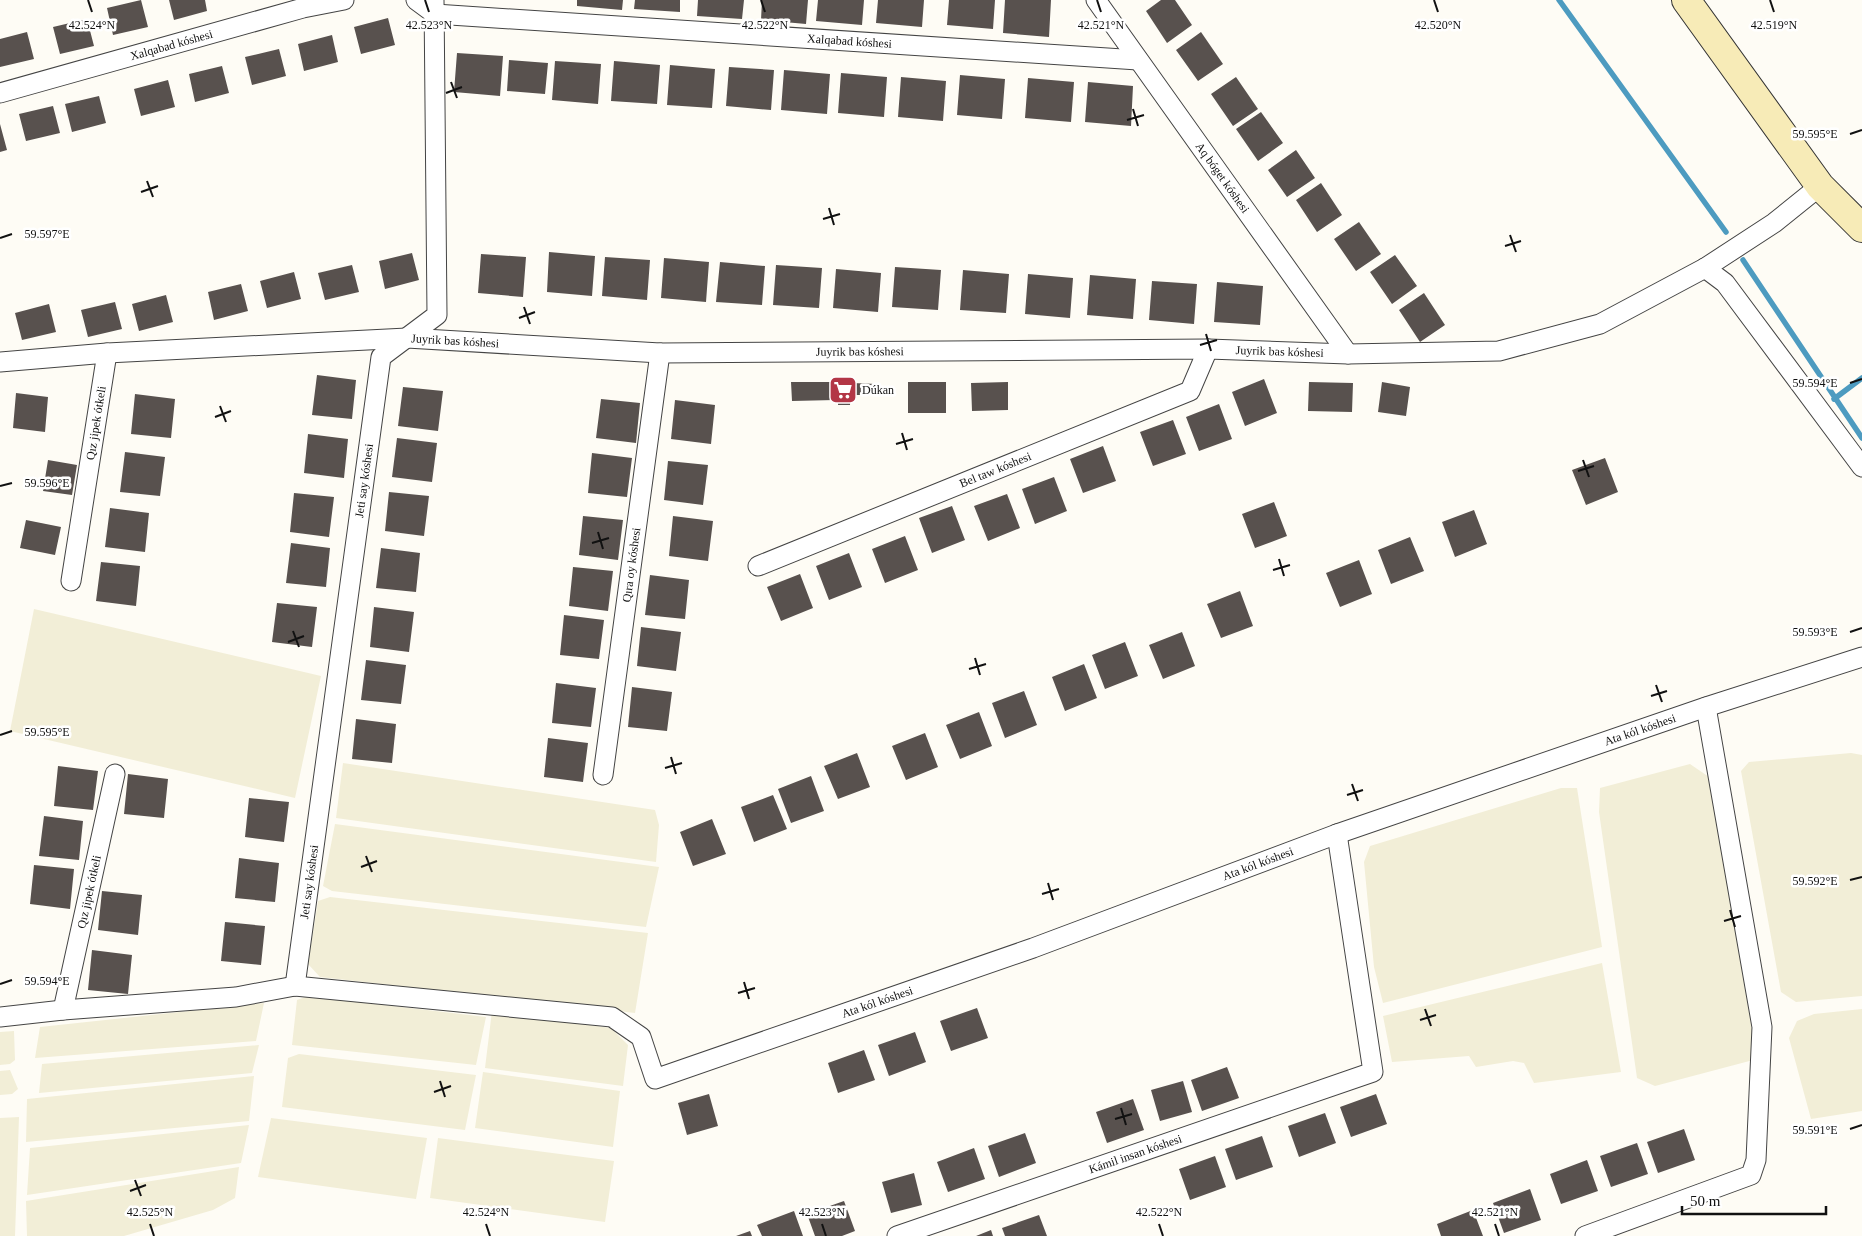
<svg xmlns="http://www.w3.org/2000/svg" width="1862" height="1236" viewBox="0 0 1862 1236" font-family="Georgia,serif">
	<rect width="100%" height="100%" fill="#fefcf5"/>
	<path fill="#f2eed7" d="M 34,609 L 321,676 L 295,798 L 10,731 Z
		M 1851,753 L 1862,755 L 1862,996 L 1796,1002 L 1781,992 L 1741,771 L 1749,762 Z
		M 343,763 L 655,810 L 659,825 L 656,862 L 336,818 Z
		M 1690,764 L 1709,777 L 1757,1059 L 1655,1086 L 1637,1078 L 1599,812 L 1600,788 Z
		M 1561,788 L 1577,788 L 1602,947 L 1383,1003 L 1374,967 L 1364,862 L 1370,846 Z
		M 335,824 L 659,867 L 646,927 L 332,891 L 323,886 Z
		M 330,897 L 648,933 L 635,1013 L 320,977 L 308,964 L 318,901 Z
		M 1602,963 L 1621,1072 L 1534,1083 L 1524,1063 L 1513,1061 L 1476,1067 L 1469,1056 L 1392,1062 L 1383,1016 Z
		M 308,996 L 486,1017 L 476,1065 L 292,1045 L 297,1000 Z
		M 264,1003 L 256,1041 L 35,1058 L 40,1027 Z
		M 1862,1009 L 1862,1111 L 1811,1119 L 1789,1038 L 1797,1021 L 1814,1014 Z
		M 492,1011 L 611,1028 L 628,1045 L 623,1086 L 485,1068 Z
		M 14,1031 L 15,1060 L 10,1064 L 0,1065 L 0,1032 Z
		M 259,1045 L 252,1073 L 39,1093 L 42,1064 Z
		M 299,1054 L 476,1075 L 465,1130 L 282,1107 L 288,1058 Z
		M 10,1070 L 18,1089 L 12,1094 L 0,1095 L 0,1071 Z
		M 483,1072 L 620,1091 L 613,1147 L 475,1128 Z
		M 254,1076 L 249,1121 L 26,1142 L 27,1099 Z
		M 19,1117 L 15,1236 L 0,1236 L 0,1118 Z
		M 271,1118 L 427,1138 L 416,1199 L 258,1177 Z
		M 249,1125 L 241,1163 L 27,1195 L 30,1148 Z
		M 438,1138 L 614,1161 L 605,1222 L 430,1198 Z
		M 239,1167 L 235,1198 L 213,1210 L 124,1236 L 27,1236 L 26,1201 Z"/>
	<g fill="none" stroke-linecap="round" stroke-linejoin="round">
		<path stroke="#4d9bc0" stroke-width="5.5" d="M 1559,0 L 1726,232
			M 1743,260 L 1862,438
			M 1834,399 L 1862,378"/>
	</g>
	<path fill="#58514e" d="M 141,0 L 148,27 L 113,35 L 107,8 Z
		M 169,0 L 205,0 L 207,11 L 174,20 Z
		M 577,0 L 623,0 L 622,10 L 577,6 Z
		M 635,0 L 680,0 L 680,12 L 634,9 Z
		M 698,0 L 744,0 L 742,19 L 697,16 Z
		M 762,0 L 808,0 L 806,24 L 761,20 Z
		M 818,0 L 864,0 L 862,25 L 816,21 Z
		M 878,0 L 924,0 L 922,27 L 876,23 Z
		M 949,0 L 995,0 L 993,29 L 947,25 Z
		M 1005,0 L 1051,0 L 1049,37 L 1003,33 Z
		M 1161,0 L 1175,0 L 1192,25 L 1167,43 L 1146,11 Z
		M 388,18 L 395,45 L 361,54 L 354,27 Z
		M 87,19 L 94,46 L 60,54 L 53,27 Z
		M 27,32 L 34,59 L 0,67 L 0,39 Z
		M 1201,32 L 1223,64 L 1198,81 L 1176,50 Z
		M 332,35 L 338,62 L 304,71 L 298,44 Z
		M 279,49 L 286,76 L 252,85 L 245,57 Z
		M 457,53 L 503,56 L 500,96 L 454,92 Z
		M 509,60 L 548,63 L 545,94 L 507,91 Z
		M 555,61 L 601,64 L 598,104 L 552,100 Z
		M 614,61 L 660,65 L 657,104 L 611,101 Z
		M 670,65 L 715,69 L 712,108 L 667,105 Z
		M 222,66 L 229,93 L 195,102 L 189,74 Z
		M 729,67 L 774,70 L 771,110 L 726,106 Z
		M 784,70 L 830,74 L 827,114 L 781,110 Z
		M 841,73 L 887,77 L 884,117 L 838,113 Z
		M 960,75 L 1005,79 L 1002,119 L 957,115 Z
		M 901,77 L 946,81 L 943,121 L 898,117 Z
		M 1236,77 L 1258,109 L 1233,126 L 1211,94 Z
		M 1028,78 L 1074,82 L 1071,122 L 1025,118 Z
		M 168,80 L 175,107 L 141,116 L 134,89 Z
		M 1088,82 L 1133,86 L 1131,126 L 1085,122 Z
		M 99,96 L 106,123 L 72,132 L 65,104 Z
		M 53,106 L 60,133 L 26,141 L 19,114 Z
		M 1261,112 L 1283,143 L 1258,161 L 1236,129 Z
		M 0,124 L 7,150 L 0,152 Z
		M 1296,150 L 1315,178 L 1287,197 L 1268,170 Z
		M 1321,183 L 1342,215 L 1317,232 L 1296,200 Z
		M 1359,222 L 1381,254 L 1356,271 L 1334,239 Z
		M 549,252 L 595,256 L 592,296 L 547,292 Z
		M 412,253 L 419,280 L 385,289 L 379,261 Z
		M 481,254 L 526,257 L 523,297 L 478,293 Z
		M 1395,255 L 1417,286 L 1392,304 L 1370,272 Z
		M 605,257 L 650,260 L 647,300 L 602,296 Z
		M 664,258 L 709,262 L 706,302 L 661,298 Z
		M 720,262 L 765,266 L 762,305 L 716,302 Z
		M 352,265 L 359,292 L 325,300 L 318,273 Z
		M 776,265 L 822,268 L 819,308 L 773,305 Z
		M 895,267 L 941,270 L 938,310 L 892,307 Z
		M 836,269 L 881,273 L 878,312 L 833,308 Z
		M 963,270 L 1009,274 L 1006,313 L 960,310 Z
		M 294,272 L 301,299 L 267,308 L 260,281 Z
		M 1028,274 L 1073,278 L 1070,318 L 1025,314 Z
		M 1090,275 L 1136,279 L 1133,319 L 1087,315 Z
		M 1152,281 L 1197,284 L 1194,324 L 1149,320 Z
		M 1217,282 L 1263,286 L 1260,325 L 1214,322 Z
		M 241,284 L 248,311 L 214,320 L 208,292 Z
		M 1424,293 L 1445,325 L 1420,342 L 1399,310 Z
		M 166,295 L 173,322 L 139,331 L 132,304 Z
		M 115,302 L 122,329 L 88,337 L 81,310 Z
		M 49,304 L 56,332 L 22,340 L 15,313 Z
		M 317,375 L 356,380 L 352,419 L 312,415 Z
		M 1264,379 L 1277,413 L 1245,426 L 1232,392 Z
		M 791,382 L 835,382 L 835,400 L 792,401 Z
		M 908,382 L 946,382 L 946,413 L 908,413 Z
		M 1008,382 L 1008,410 L 972,411 L 971,383 Z
		M 1309,382 L 1353,383 L 1352,412 L 1308,411 Z
		M 1382,382 L 1410,387 L 1406,416 L 1378,412 Z
		M 852,383 L 877,384 L 877,395 L 852,395 Z
		M 839,386 L 851,386 L 850,405 L 838,405 Z
		M 403,387 L 443,391 L 438,431 L 398,426 Z
		M 16,393 L 48,397 L 45,432 L 13,428 Z
		M 135,394 L 175,399 L 171,438 L 131,434 Z
		M 601,399 L 640,403 L 636,443 L 596,438 Z
		M 675,400 L 715,405 L 711,444 L 671,439 Z
		M 1219,404 L 1232,439 L 1199,451 L 1186,417 Z
		M 1173,420 L 1186,454 L 1153,466 L 1140,432 Z
		M 308,434 L 348,439 L 344,478 L 304,473 Z
		M 397,438 L 437,443 L 432,482 L 392,477 Z
		M 1103,446 L 1116,481 L 1083,493 L 1070,459 Z
		M 125,452 L 165,457 L 160,496 L 120,492 Z
		M 592,453 L 632,458 L 627,497 L 588,493 Z
		M 1605,458 L 1618,492 L 1586,505 L 1572,470 Z
		M 48,460 L 77,465 L 72,495 L 43,491 Z
		M 668,461 L 708,465 L 703,505 L 664,500 Z
		M 1054,477 L 1067,511 L 1035,524 L 1022,489 Z
		M 389,492 L 429,496 L 424,536 L 385,531 Z
		M 294,493 L 334,497 L 329,537 L 290,532 Z
		M 1007,494 L 1020,528 L 988,541 L 974,506 Z
		M 1274,502 L 1287,536 L 1255,548 L 1242,514 Z
		M 952,506 L 965,540 L 932,553 L 919,518 Z
		M 110,508 L 149,513 L 145,552 L 105,547 Z
		M 1474,510 L 1487,544 L 1455,557 L 1442,522 Z
		M 583,516 L 623,520 L 618,560 L 579,555 Z
		M 673,516 L 713,521 L 708,561 L 669,556 Z
		M 26,520 L 61,527 L 55,555 L 20,548 Z
		M 905,536 L 918,570 L 885,583 L 872,549 Z
		M 1410,537 L 1424,571 L 1391,584 L 1378,550 Z
		M 291,543 L 330,548 L 326,587 L 286,583 Z
		M 381,548 L 420,553 L 416,592 L 376,588 Z
		M 849,553 L 862,587 L 829,600 L 816,566 Z
		M 1359,560 L 1372,594 L 1340,607 L 1326,573 Z
		M 101,562 L 140,566 L 136,606 L 96,601 Z
		M 573,567 L 613,571 L 608,611 L 569,606 Z
		M 800,574 L 813,608 L 781,621 L 767,587 Z
		M 650,575 L 689,580 L 685,619 L 645,615 Z
		M 1240,591 L 1253,626 L 1221,638 L 1207,604 Z
		M 277,603 L 317,607 L 312,647 L 272,642 Z
		M 374,607 L 414,612 L 409,652 L 370,647 Z
		M 564,615 L 604,620 L 599,659 L 560,655 Z
		M 641,627 L 681,632 L 676,671 L 637,666 Z
		M 1182,632 L 1195,666 L 1163,679 L 1149,645 Z
		M 1125,642 L 1138,676 L 1105,689 L 1092,655 Z
		M 366,660 L 406,665 L 401,704 L 361,700 Z
		M 1084,664 L 1097,698 L 1065,711 L 1052,677 Z
		M 556,683 L 596,688 L 591,727 L 552,723 Z
		M 632,687 L 672,692 L 667,731 L 628,727 Z
		M 1024,691 L 1037,725 L 1005,738 L 992,703 Z
		M 979,712 L 992,746 L 960,759 L 946,725 Z
		M 356,719 L 396,724 L 392,763 L 352,759 Z
		M 925,733 L 938,767 L 906,780 L 892,746 Z
		M 548,738 L 588,743 L 583,782 L 544,777 Z
		M 857,753 L 870,787 L 838,799 L 824,766 Z
		M 58,766 L 98,771 L 93,810 L 54,806 Z
		M 128,774 L 168,779 L 164,818 L 124,814 Z
		M 811,776 L 824,811 L 791,823 L 778,789 Z
		M 773,795 L 787,829 L 754,842 L 741,807 Z
		M 249,798 L 289,802 L 284,842 L 245,837 Z
		M 44,816 L 83,821 L 79,860 L 39,856 Z
		M 712,819 L 726,854 L 693,866 L 680,832 Z
		M 239,858 L 279,863 L 275,902 L 235,898 Z
		M 34,865 L 74,869 L 70,909 L 30,904 Z
		M 102,891 L 142,895 L 138,935 L 98,930 Z
		M 225,922 L 265,926 L 261,965 L 221,961 Z
		M 92,950 L 132,955 L 128,994 L 88,990 Z
		M 977,1008 L 988,1038 L 951,1051 L 940,1021 Z
		M 915,1032 L 926,1062 L 889,1076 L 878,1045 Z
		M 864,1050 L 875,1080 L 838,1093 L 828,1063 Z
		M 1227,1067 L 1239,1098 L 1202,1111 L 1191,1080 Z
		M 1183,1081 L 1192,1112 L 1160,1121 L 1151,1090 Z
		M 709,1094 L 718,1126 L 687,1135 L 678,1103 Z
		M 1376,1094 L 1387,1124 L 1351,1137 L 1340,1107 Z
		M 1133,1099 L 1144,1130 L 1107,1143 L 1096,1112 Z
		M 1325,1113 L 1336,1143 L 1299,1157 L 1288,1126 Z
		M 1684,1129 L 1695,1160 L 1658,1173 L 1647,1142 Z
		M 1025,1133 L 1036,1163 L 999,1177 L 988,1146 Z
		M 1262,1136 L 1273,1167 L 1236,1180 L 1225,1149 Z
		M 1637,1143 L 1648,1174 L 1611,1187 L 1600,1156 Z
		M 974,1148 L 985,1179 L 948,1192 L 937,1162 Z
		M 1215,1156 L 1226,1187 L 1190,1200 L 1179,1169 Z
		M 1587,1160 L 1598,1191 L 1561,1204 L 1550,1174 Z
		M 914,1173 L 922,1205 L 891,1213 L 882,1182 Z
		M 1530,1189 L 1541,1220 L 1504,1233 L 1493,1203 Z
		M 844,1201 L 855,1231 L 842,1236 L 815,1236 L 807,1214 Z
		M 1473,1210 L 1483,1236 L 1441,1236 L 1437,1224 Z
		M 794,1211 L 803,1236 L 762,1236 L 757,1225 Z
		M 1039,1215 L 1047,1236 L 1005,1236 L 1002,1228 Z
		M 991,1230 L 993,1236 L 976,1236 Z
		M 750,1231 L 752,1236 L 736,1236 Z"/>
	<g fill="none" stroke-linecap="round" stroke-linejoin="round">
		<defs>
			<g id="minor">
				<path id="s1" d="M 416,0 L 435,14 L 1138,60"/>
				<path id="s2" d="M 1096,0 L 1348,354"/>
				<path id="s3" d="M 0,93 L 303,8 L 344,0"/>
				<path d="M 1705,268 L 1725,283 L 1862,467"/>
				<path id="s4" d="M 0,362 L 107,353 L 407,338 L 660,353 L 1208,349 L 1348,354 L 1499,351 L 1600,324 L 1705,268 L 1774,223 L 1820,186"/>
				<path id="s5" d="M 758,566 L 1190,391 L 1208,349"/>
				<path id="s6" d="M 71,581 L 107,353"/>
				<path id="s7" d="M 603,775 L 660,353"/>
				<path id="s8" d="M 295,986 L 381,357 L 437,315 L 434,0"/>
				<path id="s9" d="M 63,1010 L 115,774"/>
				<path id="s10" d="M 0,1017 L 63,1010 L 236,997 L 295,986 L 612,1017 L 641,1037 L 655,1079 L 1033,948 L 1337,834 L 1706,707 L 1862,657"/>
				<path id="s11" d="M 897,1236 L 1373,1072 L 1337,834"/>
				<path d="M 1585,1236 L 1751,1175 L 1756,1160 L 1762,1027 L 1706,707"/>
			</g>
			<path id="secondary" d="M 1686,0 L 1820,186 L 1862,228"/>
		</defs>
		<use href="#minor" stroke="#444" stroke-width="21"/>
		<use href="#secondary" stroke="#333" stroke-width="30"/>
		<use href="#minor" stroke="#fff" stroke-width="19"/>
		<use href="#secondary" stroke="#f7ebb7" stroke-width="28"/>
	</g>
	<path fill="none" stroke="#111" stroke-width="2" d="M 88,0 L 92,12M 425,0 L 429,12M 761,0 L 765,12M 1097,0 L 1101,12M 1434,0 L 1438,12M 1770,0 L 1774,12M 451,82 L 457,98M 446,93 L 462,87M 1133,109 L 1138,126M 1127,120 L 1144,115M 1850,134 L 1862,130M 147,181 L 153,197M 141,192 L 158,186M 829,208 L 834,225M 823,219 L 840,214M 1510,235 L 1516,252M 0,238 L 12,234M 1505,246 L 1521,241M 524,307 L 530,324M 519,318 L 535,312M 1206,334 L 1211,351M 1200,345 L 1217,340M 1850,383 L 1862,379M 220,406 L 226,422M 215,417 L 231,411M 902,433 L 907,450M 896,444 L 913,439M 1583,460 L 1589,477M 1578,471 L 1594,466M 0,486 L 12,483M 598,532 L 603,549M 592,543 L 609,538M 1279,559 L 1284,576M 1273,570 L 1290,565M 293,631 L 299,647M 1850,632 L 1862,628M 288,642 L 304,636M 975,658 L 980,675M 969,669 L 986,664M 1656,685 L 1662,702M 1651,696 L 1667,691M 0,735 L 12,731M 671,757 L 676,774M 665,768 L 682,763M 1352,784 L 1358,801M 1347,795 L 1363,790M 366,856 L 372,872M 361,867 L 377,861M 1850,880 L 1862,877M 1048,883 L 1053,900M 1042,894 L 1059,889M 1730,910 L 1735,927M 1724,921 L 1741,916M 744,982 L 749,999M 0,984 L 12,980M 738,993 L 755,988M 1425,1009 L 1431,1026M 1420,1020 L 1436,1015M 440,1081 L 445,1097M 434,1092 L 451,1086M 1121,1108 L 1126,1125M 1115,1119 L 1132,1114M 1850,1129 L 1862,1125M 135,1180 L 141,1196M 130,1191 L 146,1185M 150,1224 L 154,1236M 486,1224 L 490,1236M 822,1224 L 826,1236M 1159,1224 L 1163,1236M 1495,1224 L 1499,1236"/>
	<defs>
		<symbol id="supermarket-square" viewBox="-11 -11 22 22"><rect x="-9" y="-9" width="18" height="18" rx="4" fill="#b33646" stroke="#fff"/><path d="M-6-5.5h2.5l.6 2H6L4.5 2H-2.5L-4.4-4H-6ZM-1.5 3.2a1.3 1.3 0 1 0 .1 0ZM3 3.2a1.3 1.3 0 1 0 .1 0Z" fill="#fff"/></symbol>
	</defs>
	<g fill-rule="evenodd">
		<use href="#supermarket-square" x="827" y="374" width="32" height="32"/>
	</g>
	<g text-anchor="middle" dominant-baseline="central" stroke-width="5" stroke-linejoin="round" paint-order="stroke">
		<g font-size="12" fill="#111" stroke="#fff">
			<text stroke="none"><textPath href="#s1" startOffset="439">Xalqabad kóshesi</textPath></text>
			<text stroke="none"><textPath href="#s3" startOffset="178">Xalqabad kóshesi</textPath></text>
			<text stroke="none"><textPath href="#s2" startOffset="218">Aq bóget kóshesi</textPath></text>
			<text stroke="none"><textPath href="#s4" startOffset="456">Juyrik bas kóshesi</textPath></text>
			<text stroke="none"><textPath href="#s4" startOffset="861">Juyrik bas kóshesi</textPath></text>
			<text stroke="none"><textPath href="#s4" startOffset="1281">Juyrik bas kóshesi</textPath></text>
			<text stroke="none"><textPath href="#s6" startOffset="160">Qız jipek ótkeli</textPath></text>
			<text stroke="none"><textPath href="#s5" startOffset="256">Bel taw kóshesi</textPath></text>
			<text stroke="none"><textPath href="#s8" startOffset="510">Jeti say kóshesi</textPath></text>
			<text stroke="none"><textPath href="#s7" startOffset="212">Qıra oy kóshesi</textPath></text>
			<text stroke="none"><textPath href="#s10" startOffset="1740">Ata kól kóshesi</textPath></text>
			<text stroke="none"><textPath href="#s10" startOffset="1335">Ata kól kóshesi</textPath></text>
			<text stroke="none"><textPath href="#s8" startOffset="105">Jeti say kóshesi</textPath></text>
			<text stroke="none"><textPath href="#s9" startOffset="121">Qız jipek ótkeli</textPath></text>
			<text stroke="none"><textPath href="#s10" startOffset="930">Ata kól kóshesi</textPath></text>
			<text stroke="none"><textPath href="#s11" startOffset="252">Kámil insan kóshesi</textPath></text>
		</g>
		<g font-size="12" fill="#111" stroke="#fff" text-anchor="start">
			<text x="862" y="390">Dúkan</text>
		</g>
	</g>
	<g font-size="12" text-anchor="middle" fill="#111" stroke="#fff" stroke-width="5" stroke-linejoin="round" paint-order="stroke">
		<text x="92" y="29">42.524°N</text>
		<text x="429" y="29">42.523°N</text>
		<text x="765" y="29">42.522°N</text>
		<text x="1101" y="29">42.521°N</text>
		<text x="1438" y="29">42.520°N</text>
		<text x="1774" y="29">42.519°N</text>
		<text x="1815" y="138">59.595°E</text>
		<text x="47" y="238">59.597°E</text>
		<text x="1815" y="387">59.594°E</text>
		<text x="47" y="487">59.596°E</text>
		<text x="1815" y="636">59.593°E</text>
		<text x="47" y="736">59.595°E</text>
		<text x="1815" y="885">59.592°E</text>
		<text x="47" y="985">59.594°E</text>
		<text x="1815" y="1134">59.591°E</text>
		<text x="150" y="1216">42.525°N</text>
		<text x="486" y="1216">42.524°N</text>
		<text x="822" y="1216">42.523°N</text>
		<text x="1159" y="1216">42.522°N</text>
		<text x="1495" y="1216">42.521°N</text>
	</g>
	<path d="M1682 1206v8h144v-8" fill="none" stroke="#111111" stroke-width="2.5"/>
	<text x="1690" y="1206" font-size="15" fill="#111111" stroke="#ffffff" stroke-width="4" paint-order="stroke">50 m</text>
</svg>
